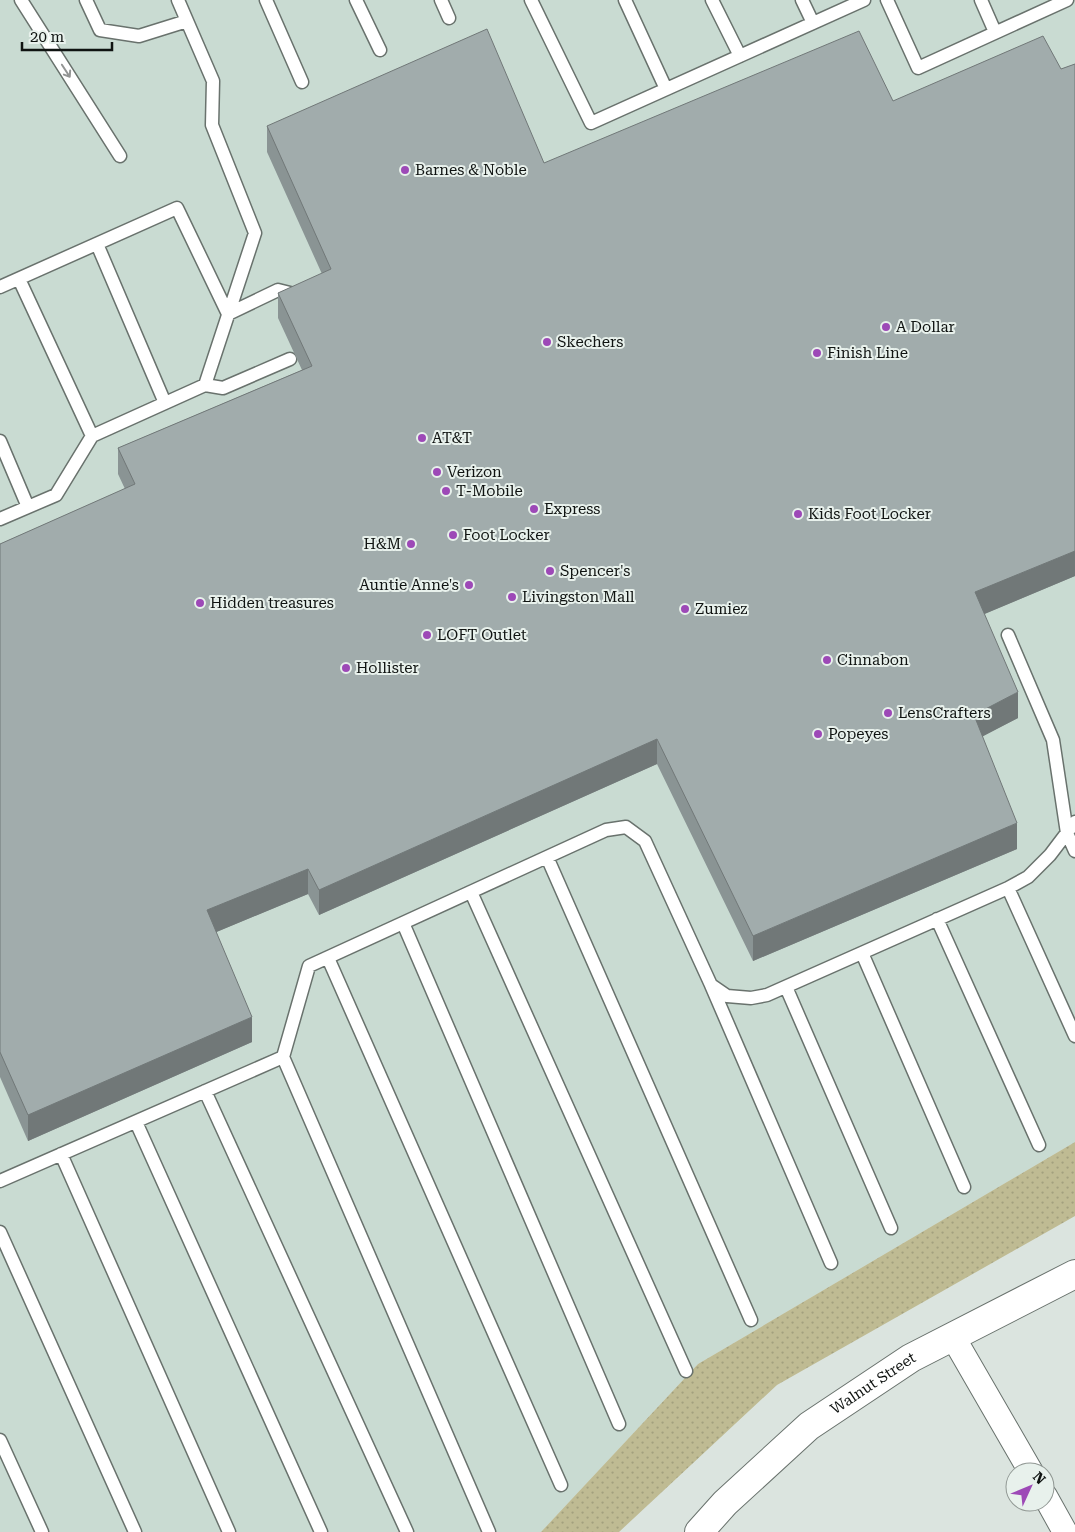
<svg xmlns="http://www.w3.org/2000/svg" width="1075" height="1532" viewBox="0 0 1075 1532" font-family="'Roboto Serif',serif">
	<defs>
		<pattern id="grass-dots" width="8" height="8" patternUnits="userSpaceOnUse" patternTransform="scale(1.25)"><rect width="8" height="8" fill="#bfbb93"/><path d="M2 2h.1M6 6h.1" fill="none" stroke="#a3a07e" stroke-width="1.8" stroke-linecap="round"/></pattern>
	</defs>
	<rect width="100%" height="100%" fill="#dbe4df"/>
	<path fill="#c9dbd2" d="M 0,0 L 1075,0 L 1075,1142 L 698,1364 L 541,1532 L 0,1532 Z"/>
	<path fill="url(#grass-dots)" d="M 1075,1142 L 1075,1216 L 777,1385 L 619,1532 L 541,1532 L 698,1364 Z"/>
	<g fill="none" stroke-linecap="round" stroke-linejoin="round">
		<defs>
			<path id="lane" d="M 21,0 L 120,156
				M 86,0 L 100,30 L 139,36 L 187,21
				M 266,0 L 302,82
				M 356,0 L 380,50
				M 441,0 L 449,18
				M 531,0 L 591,123 L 864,0
				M 625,0 L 666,89
				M 712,0 L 740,56
				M 802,0 L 813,23
				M 887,0 L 918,68 L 1067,0
				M 981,0 L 995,32
				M 97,244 L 165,403
				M 19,279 L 92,436
				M 0,287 L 177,208 L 228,314 L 278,290 L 298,295
				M 205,385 L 223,388 L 290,359
				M 0,441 L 28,507
				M 0,519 L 56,495 L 92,436 L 205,385 L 255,233 L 212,125 L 213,81 L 178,0
				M 1008,635 L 1053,740 L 1067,833 L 1075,851
				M 547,857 L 751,1320
				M 1008,888 L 1075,1036
				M 471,892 L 686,1371
				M 937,919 L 1039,1145
				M 403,923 L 619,1424
				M 862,953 L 964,1187
				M 328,958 L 561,1485
				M 711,985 L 831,1263
				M 786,987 L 891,1228
				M 283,1057 L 489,1532
				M 205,1091 L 407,1532
				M 136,1122 L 321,1532
				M 61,1154 L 229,1532
				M 0,1181 L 283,1057 L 309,966 L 606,830 L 626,827 L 645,841 L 711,985 L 727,996 L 751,998 L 767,995 L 1008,888 L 1028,877 L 1050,855 L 1075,822
				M 0,1232 L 135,1532
				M 0,1440 L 42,1532"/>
			<path id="street" d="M 953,1337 L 1031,1472
				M 1045,1496 L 1065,1532"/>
			<g id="secondary">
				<path id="s1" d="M 699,1532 L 725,1503 L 809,1426 L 911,1358 L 1075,1274"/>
			</g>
		</defs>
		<use href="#lane" stroke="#69726d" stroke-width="15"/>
		<use href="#street" stroke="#69726d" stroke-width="26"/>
		<use href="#secondary" stroke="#69726d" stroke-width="30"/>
		<use href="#lane" stroke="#fff" stroke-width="12"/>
		<use href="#street" stroke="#fff" stroke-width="24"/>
		<use href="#secondary" stroke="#fff" stroke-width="28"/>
	</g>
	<path fill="#8a9494" d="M 1075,64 L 1075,576 L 984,614 L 1018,718 L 982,736 L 1017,849 L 753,961 L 657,764 L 319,915 L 308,894 L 216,932 L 252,1042 L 28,1141 L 0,1077 L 0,544 L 125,489 L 118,474 L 118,448 L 302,370 L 278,318 L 278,293 L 322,274 L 267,152 L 267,126 L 544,163 L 893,101 L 1061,69 Z"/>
	<path fill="#717878" d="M 1075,551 L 1075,576 L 975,618 L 975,592 Z
		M 1018,692 L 1018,718 L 974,741 L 974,715 Z
		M 657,739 L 657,764 L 319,915 L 319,890 Z
		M 1017,823 L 1017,849 L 753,961 L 753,936 Z
		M 308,869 L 308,894 L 207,936 L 207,910 Z
		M 252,1017 L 252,1042 L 28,1141 L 28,1115 Z"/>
	<path fill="#a1acac" stroke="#717878" d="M 487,29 L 544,163 L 859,31 L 893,101 L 1043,36 L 1061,69 L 1075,64 L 1075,551 L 975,592 L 1018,692 L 974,715 L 1017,823 L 753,936 L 657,739 L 319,890 L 308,869 L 207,910 L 252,1017 L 28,1115 L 0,1052 L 0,544 L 135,484 L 118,448 L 312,366 L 278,293 L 331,269 L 267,126 Z"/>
	<defs><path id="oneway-shaft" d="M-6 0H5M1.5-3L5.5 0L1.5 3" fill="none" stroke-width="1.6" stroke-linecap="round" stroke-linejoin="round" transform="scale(1.25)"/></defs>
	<use stroke="#939594" href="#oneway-shaft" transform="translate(66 71) rotate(57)"/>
	<g fill="#9d49b7" stroke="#e8f1ec" stroke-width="2">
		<circle cx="405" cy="170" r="5"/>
		<circle cx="886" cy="327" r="5"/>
		<circle cx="547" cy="342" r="5"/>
		<circle cx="817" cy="353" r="5"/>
		<circle cx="422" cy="438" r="5"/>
		<circle cx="437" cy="472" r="5"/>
		<circle cx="446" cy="491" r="5"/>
		<circle cx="534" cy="509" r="5"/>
		<circle cx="798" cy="514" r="5"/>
		<circle cx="453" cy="535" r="5"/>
		<circle cx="411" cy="544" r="5"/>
		<circle cx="550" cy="571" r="5"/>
		<circle cx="469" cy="585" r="5"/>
		<circle cx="512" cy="597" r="5"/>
		<circle cx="200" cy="603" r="5"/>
		<circle cx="685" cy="609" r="5"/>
		<circle cx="427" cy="635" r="5"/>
		<circle cx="827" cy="660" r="5"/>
		<circle cx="346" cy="668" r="5"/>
		<circle cx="888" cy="713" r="5"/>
		<circle cx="818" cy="734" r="5"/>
	</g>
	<g text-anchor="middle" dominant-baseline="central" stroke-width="4" stroke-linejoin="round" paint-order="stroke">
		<g font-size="15" fill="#0f1311" stroke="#e8f1ec" text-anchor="start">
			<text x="415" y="170">Barnes &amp; Noble</text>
			<text x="896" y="327">A Dollar</text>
			<text x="557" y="342">Skechers</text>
			<text x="827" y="353">Finish Line</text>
			<text x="432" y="438">AT&amp;T</text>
			<text x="447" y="472">Verizon</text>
			<text x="456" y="491">T-Mobile</text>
			<text x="544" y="509">Express</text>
			<text x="808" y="514">Kids Foot Locker</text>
			<text x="463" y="535">Foot Locker</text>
			<text x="401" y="544" text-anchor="end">H&amp;M</text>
			<text x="560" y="571">Spencer's</text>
			<text x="459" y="585" text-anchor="end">Auntie Anne's</text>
			<text x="522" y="597">Livingston Mall</text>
			<text x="210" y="603">Hidden treasures</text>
			<text x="695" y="609">Zumiez</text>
			<text x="437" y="635">LOFT Outlet</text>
			<text x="837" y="660">Cinnabon</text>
			<text x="356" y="668">Hollister</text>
			<text x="898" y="713">LensCrafters</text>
			<text x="828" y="734">Popeyes</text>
		</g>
		<g font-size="15" fill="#0f1311" stroke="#e8f1ec">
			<text stroke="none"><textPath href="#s1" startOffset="230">Walnut Street</textPath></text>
		</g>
	</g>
	<g transform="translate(1030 1487) rotate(46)"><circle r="24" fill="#e8f1ec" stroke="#919894"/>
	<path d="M0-4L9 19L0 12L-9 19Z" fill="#9d49b7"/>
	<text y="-8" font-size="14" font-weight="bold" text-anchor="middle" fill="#0f1311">N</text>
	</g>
	<path d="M22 42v8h90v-8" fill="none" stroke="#0f1311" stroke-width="2.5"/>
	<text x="30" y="42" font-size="15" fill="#0f1311" stroke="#e8f1ec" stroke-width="4" paint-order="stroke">20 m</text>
</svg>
